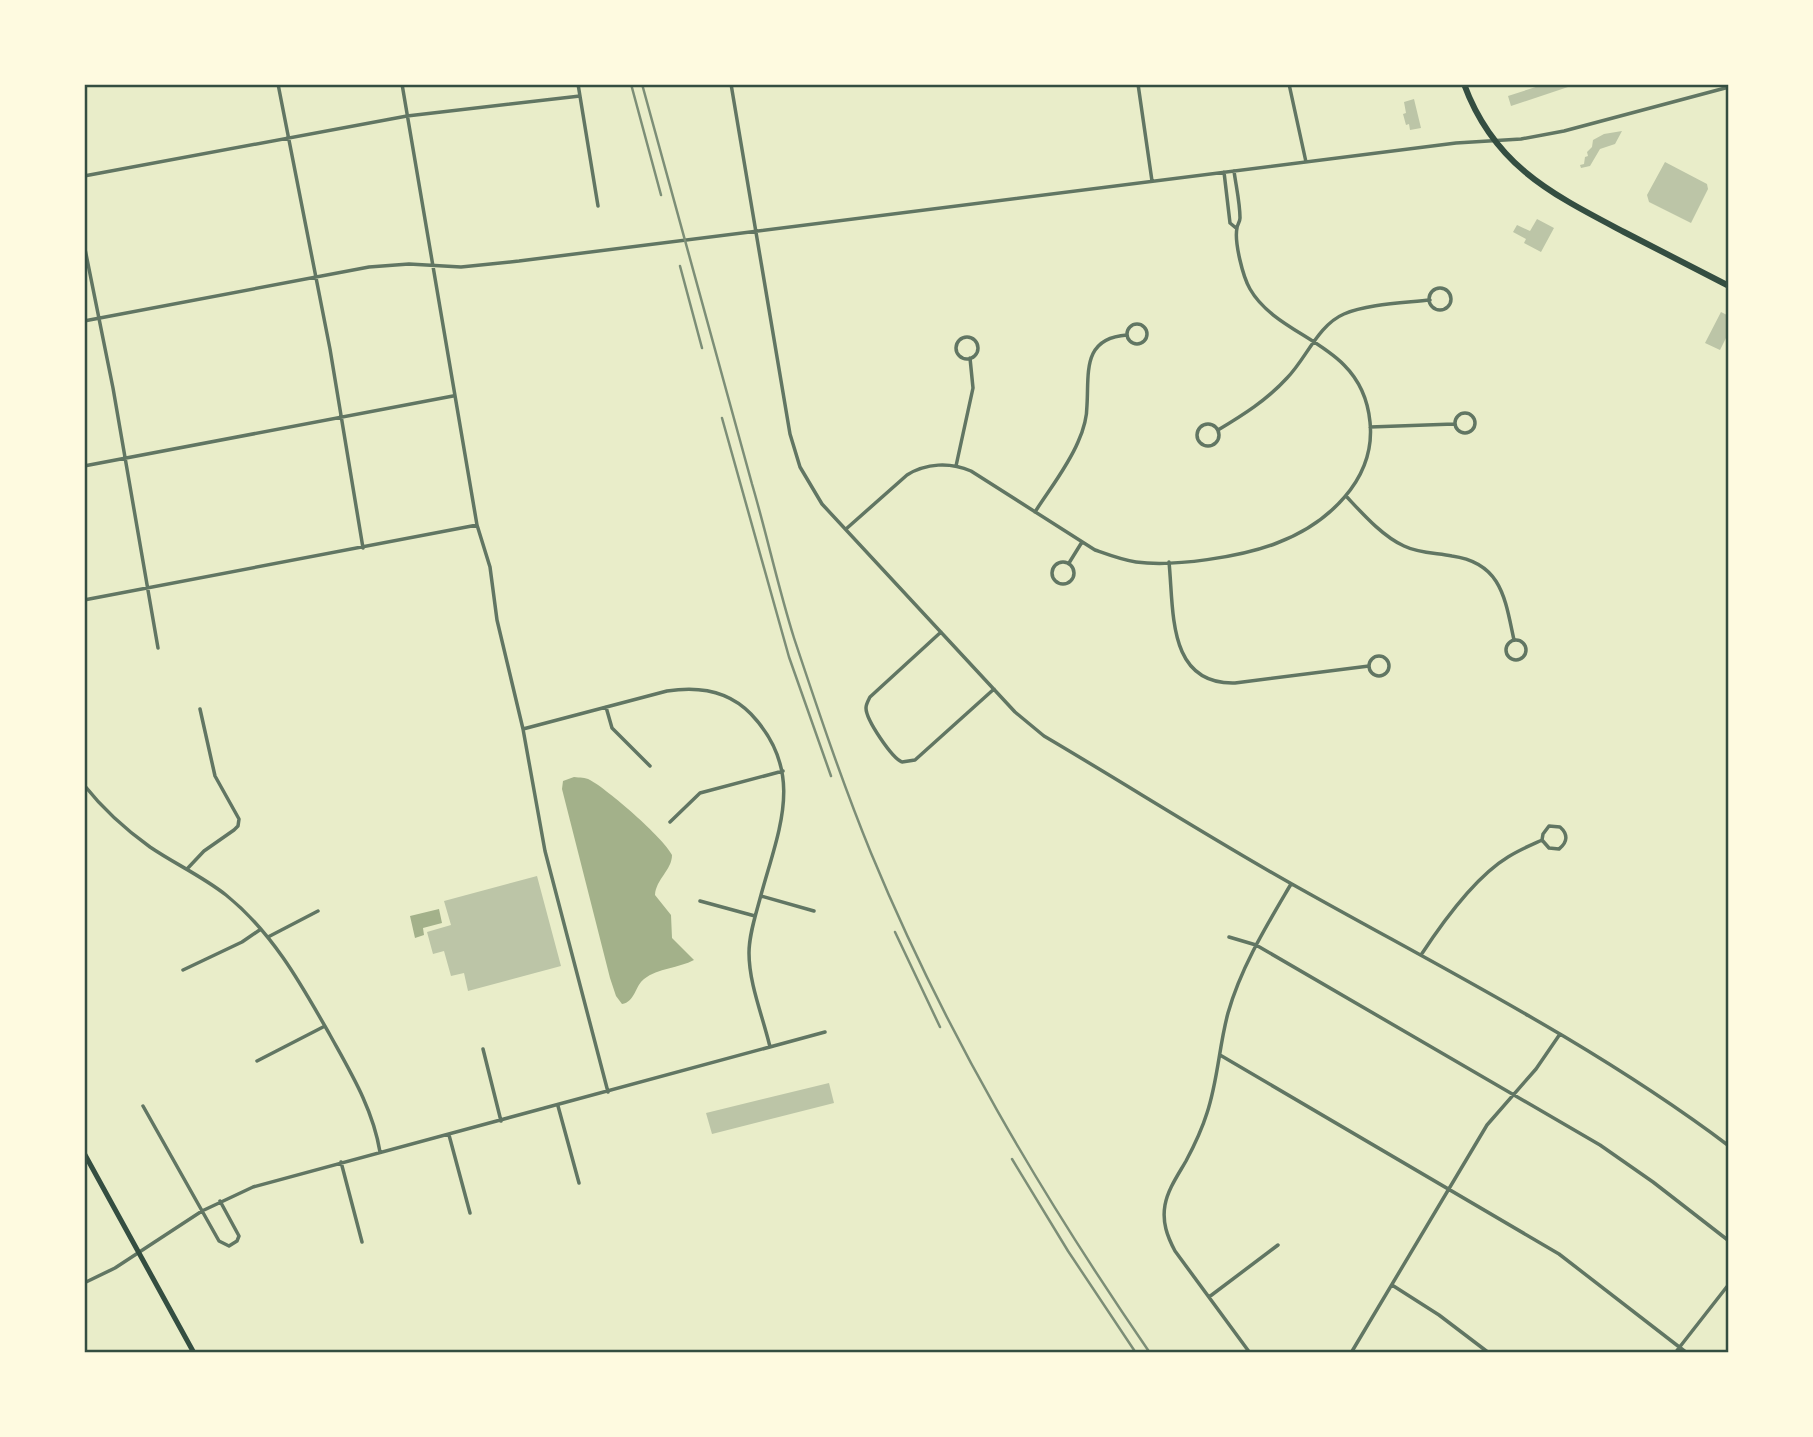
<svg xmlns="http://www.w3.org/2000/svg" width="1813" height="1437" viewBox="0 0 1813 1437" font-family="'Work Sans',sans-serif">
	<rect width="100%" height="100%" fill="#e9edc9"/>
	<path fill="#a3b18a" d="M 574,777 C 580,778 585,777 590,780 C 607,789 664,838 672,855 C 672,870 656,879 655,895 L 671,915 L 672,938 L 694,960 C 679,968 658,968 644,979 C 635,986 635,1002 622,1004 L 616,996 L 610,978 L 562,789 L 563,781 Z
		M 439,909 L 442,923 L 423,928 L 424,935 L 415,938 L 410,916 Z"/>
	<path fill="#bcc5a7" d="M 1545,84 L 1570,84 L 1571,86 L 1511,106 L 1508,96 Z
		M 1414,99 L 1421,128 L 1410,130 L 1409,124 L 1406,125 L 1403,114 L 1406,113 L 1404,102 Z
		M 1622,131 L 1615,144 L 1600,149 L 1590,166 L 1581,168 L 1580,165 L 1584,164 L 1585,157 L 1588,156 L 1587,152 L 1592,147 L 1593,140 L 1604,134 Z
		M 1665,162 L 1707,184 L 1708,189 L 1691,223 L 1649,202 L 1647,195 Z
		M 1537,219 L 1554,228 L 1541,252 L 1524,243 L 1526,239 L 1513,232 L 1517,225 L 1530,231 Z
		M 1721,312 L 1729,316 L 1729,332 L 1720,350 L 1705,343 Z
		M 537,876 L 561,966 L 468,991 L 464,973 L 451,976 L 444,951 L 433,954 L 427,932 L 451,925 L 444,901 Z
		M 829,1083 L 834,1103 L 712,1134 L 706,1113 Z"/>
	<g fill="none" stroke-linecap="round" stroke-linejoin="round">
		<path stroke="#617663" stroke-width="3.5" d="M 278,84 L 330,349 L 363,548
			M 402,84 L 477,525 L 490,567 L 497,620 L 523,729 L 545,851 L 608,1092
			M 578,84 L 598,206
			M 731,84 L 790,434 L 800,467 L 822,504 L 1015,712 L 1044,736 C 1129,786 1213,840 1299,888 C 1445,970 1595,1045 1729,1146
			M 1138,84 L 1152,181
			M 1289,84 L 1306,162
			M 1224,172 L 1230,223 L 1236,228
			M 84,176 L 407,116 L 580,96
			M 84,244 L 113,388 L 158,648
			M1429 299a11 11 0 1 1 22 0a11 11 0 1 1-22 0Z
			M 84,321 L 369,267 L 409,264 L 461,267 L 519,261 L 1456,143 L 1521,139 L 1564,131 L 1729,87
			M1127 334a10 10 0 1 1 20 0a10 10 0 1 1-20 0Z
			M956 348a11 11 0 1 1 22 0a11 11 0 1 1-22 0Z
			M1455 423a10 10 0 1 1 20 0a10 10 0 1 1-20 0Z
			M1197 435a11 11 0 1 1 22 0a11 11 0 1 1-22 0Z
			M 1370,427 L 1454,424
			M 1218,430 C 1243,415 1267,400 1287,378 C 1306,359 1318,325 1344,314 C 1367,304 1404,303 1430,300
			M 84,466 L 453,396
			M 956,466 L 973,388 L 970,358
			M 1346,496 C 1362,513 1382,536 1404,546 C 1418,553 1436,553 1452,556 C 1502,563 1505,599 1514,640
			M 1035,512 C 1049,490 1068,466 1078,442 C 1083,431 1087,418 1087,405 C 1089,373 1082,338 1127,335
			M 846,529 L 907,475 C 926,463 950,462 971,471 L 1095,550 C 1109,555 1122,560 1136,562 C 1174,567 1241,557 1277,543 C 1327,524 1376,480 1370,422 C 1368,401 1360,381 1344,365 C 1317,337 1270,324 1250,289 C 1243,277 1234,242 1237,228 C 1237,225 1240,222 1240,218 C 1240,203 1236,186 1234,171
			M 1169,562 C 1174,611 1167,685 1235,683 L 1369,666
			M1052 573a11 11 0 1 1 22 0a11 11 0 1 1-22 0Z
			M 1069,563 L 1082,542
			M 84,600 L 477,525
			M 941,632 L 870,697 C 868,701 866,704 866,708 C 866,720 892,758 902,762 L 915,760 L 994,689
			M1506 650a10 10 0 1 1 20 0a10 10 0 1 1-20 0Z
			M1369 666a10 10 0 1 1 20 0a10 10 0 1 1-20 0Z
			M 606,707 L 612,728 L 650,766
			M 523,729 L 667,691 C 698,686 729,691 751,714 C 806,772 779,829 761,895 C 756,914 749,934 749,953 C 749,984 763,1017 770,1047
			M 84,785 C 103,809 125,829 150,847 C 175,864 202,876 226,895 C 273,933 301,984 330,1035 C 351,1073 373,1109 380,1152
			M 670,822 L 700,793 L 783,771
			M 187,869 L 204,851 L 234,830 L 238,826 L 239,819 L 215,776 L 200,709
			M 761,896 L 814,911
			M 700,901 L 755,916
			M 268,937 L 318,911
			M 1229,937 L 1256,945 L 1600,1145 L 1653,1182 L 1729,1241
			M 1421,955 C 1442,923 1475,877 1508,857 C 1519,850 1531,845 1542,840 L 1543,834 L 1549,826 L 1560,827 C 1568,834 1568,842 1559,849 L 1549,848 L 1542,840
			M 183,970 L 242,942 L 261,929
			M 483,1049 L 501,1121
			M 1220,1055 L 1559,1254 L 1687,1353
			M 257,1061 L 325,1026
			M 143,1106 L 219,1241 L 229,1246 L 237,1241 L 239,1236 L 220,1201
			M 558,1106 L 579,1183
			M 449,1135 L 470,1213
			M 341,1162 L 362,1242
			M 84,1283 L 115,1268 L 202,1211 L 253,1187 L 825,1032
			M 1392,1285 L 1439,1315 L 1489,1353
			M 1209,1297 L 1278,1245
			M 1250,1353 L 1175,1251 C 1167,1236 1162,1222 1165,1205 C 1168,1189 1178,1175 1186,1161 C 1194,1146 1202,1129 1207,1113 C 1218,1080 1219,1046 1228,1013 C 1241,967 1267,925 1291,884
			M 1351,1353 L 1487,1125 L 1536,1069 L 1560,1034
			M 1675,1353 L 1729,1284"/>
		<path stroke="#344e41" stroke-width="5" d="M 84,1153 L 194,1353"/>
		<path stroke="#344e41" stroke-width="6" d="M 1464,84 C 1494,166 1552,194 1624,232 C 1659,250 1694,268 1729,286"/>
		<path stroke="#7c8e77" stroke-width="2.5" d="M 631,84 L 661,195
			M 642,84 C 678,218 715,351 752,484 C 767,535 778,587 794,638 C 818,710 842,782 871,853 C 945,1032 1040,1193 1150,1353
			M 680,266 L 702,348
			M 722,418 L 789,657 L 831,776
			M 895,932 L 940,1027
			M 1012,1159 L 1068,1251 L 1136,1353"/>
	</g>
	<rect width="1813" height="1437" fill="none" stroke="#fefae0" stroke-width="172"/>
	<rect x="86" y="86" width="1641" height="1265" fill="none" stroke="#344e41" stroke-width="2.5"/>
</svg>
